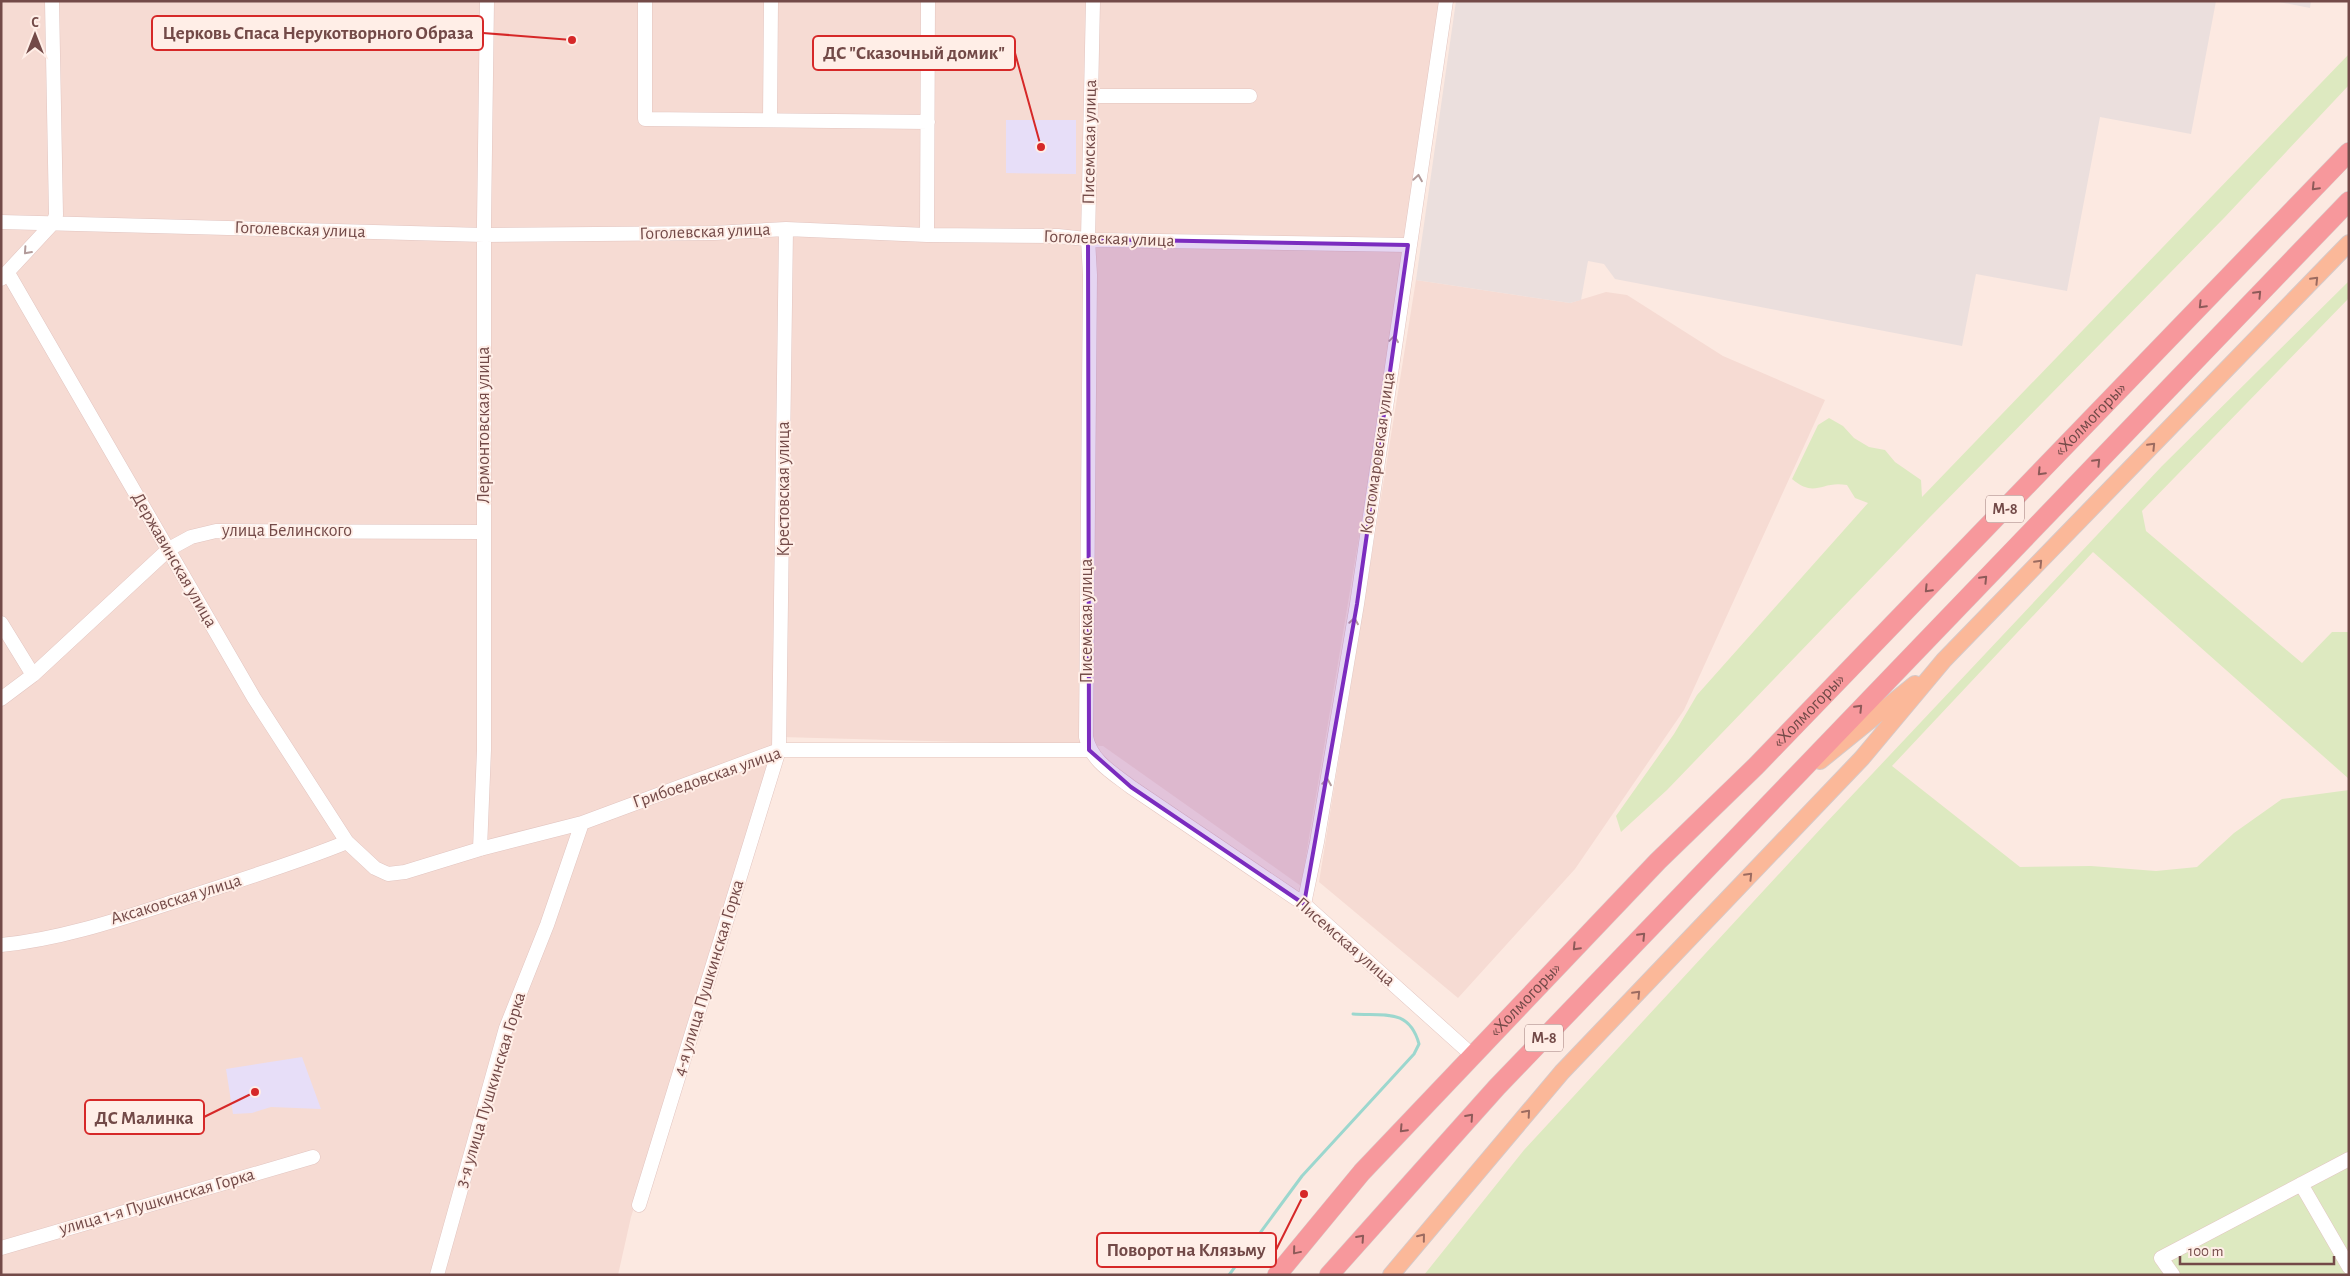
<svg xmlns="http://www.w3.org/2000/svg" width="2350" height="1276" viewBox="0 0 2350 1276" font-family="'Alegreya Sans',sans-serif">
	<rect width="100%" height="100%" fill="#fce9e1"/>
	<path fill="#f6dbd3" d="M 1,1 L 1448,1 L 1301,886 L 1103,746 L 781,737 L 631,1217 L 618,1275 L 1,1275 Z
		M 1416,280 L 1570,303 L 1606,292 L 1627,295 L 1723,356 L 1825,400 L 1684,710 L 1575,869 L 1458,998 L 1319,882 Z"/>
	<path fill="#ebdfdd" d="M 1456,1 L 2216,1 L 2191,134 L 2100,117 L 2067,291 L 1976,274 L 1962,346 L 1615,279 L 1604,264 L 1588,261 L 1581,300 L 1570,303 L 1416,280 Z
		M 2274,1 L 2311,1 L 2310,8 Z"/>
	<path fill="#e7def8" d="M 1006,120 L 1076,120 L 1076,174 L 1006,173 Z
		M 302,1057 L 321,1109 L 271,1107 L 252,1113 L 233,1114 L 226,1069 Z"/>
	<path fill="#dde9c0" d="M 2349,54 L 2349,85 L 2224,218 L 1929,518 L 1667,790 L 1621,832 L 1616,816 L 1674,734 L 1697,695 L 1868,503 L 1855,498 L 1847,485 C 1821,480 1816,499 1792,479 L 1818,425 L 1829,418 L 1843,426 L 1854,438 L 1869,447 L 1885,450 L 1895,462 L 1921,480 L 1922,497 Z
		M 2349,281 L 2349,298 L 2142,511 L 2146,531 L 2302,663 L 2332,632 L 2349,632 L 2349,779 L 2093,552 L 1892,766 L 2020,867 L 2091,866 L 2156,871 L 2197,867 L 2234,833 L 2282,799 L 2349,790 L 2349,1275 L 1424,1275 L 1524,1150 L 1825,824 L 2162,466 Z"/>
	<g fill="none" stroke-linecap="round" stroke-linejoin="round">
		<path stroke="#9cd7ce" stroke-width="3" d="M 1229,1275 L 1302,1176 L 1414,1054 L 1419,1044 C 1409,1008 1384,1016 1353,1014"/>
		<defs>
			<path id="minor" d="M 645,1 L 645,119 L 928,122
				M 1093,1 L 1088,239 L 1090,275 L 1086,737 C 1091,761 1113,773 1131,787 L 1304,904 L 1472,1055
				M 1091,96 L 1250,96
				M 770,120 L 771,1
				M 1,222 L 484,235 L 714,233 L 786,229 L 927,235 L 1058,236 L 1095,240 L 1408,245
				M 927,235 L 928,1
				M 8,273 L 254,698 L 347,842 L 375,868 L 388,874 L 405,872 L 480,849 L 582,823 L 779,750 L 1089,750
				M 1,279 L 53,223 L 56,215 L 52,1
				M 1,623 L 33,675
				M 1,699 L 33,675 L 169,549 L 191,537 L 216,531 L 483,532
				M 480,849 L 484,750 L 484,223 L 487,1
				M 1304,904 L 1317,842 L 1357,604 L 1446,1
				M 1,945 C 63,939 123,918 182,899 C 237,881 293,864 347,842
				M 2301,1184 L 2349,1267
				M 639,1205 L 779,750 L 786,229
				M 1,1248 L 313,1157
				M 437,1275 L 506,1028 L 547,925 L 582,823
				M 2173,1275 L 2161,1258 L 2349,1159"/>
			<path id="major" d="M 1820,761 L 1915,684
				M 1391,1275 L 1562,1072 L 1862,758 L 1944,660 L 2349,243"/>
			<g id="highway">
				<path id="s1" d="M 1277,1275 L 1362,1172 L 1658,861 L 1756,766 L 2349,152"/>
				<path d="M 1329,1275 L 1497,1087 L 2349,201"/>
			</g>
		</defs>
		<use href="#minor" stroke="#e2c5c0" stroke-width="15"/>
		<use href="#major" stroke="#d5c9c8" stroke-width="18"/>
		<use href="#highway" stroke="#d5c9c8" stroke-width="20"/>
		<use href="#minor" stroke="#fff" stroke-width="14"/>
		<use href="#major" stroke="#fbb899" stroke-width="16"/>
		<use href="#highway" stroke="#f7989c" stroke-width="19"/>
	</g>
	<defs><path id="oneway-chevron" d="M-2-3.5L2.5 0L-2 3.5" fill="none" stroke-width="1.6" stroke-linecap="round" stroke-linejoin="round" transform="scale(1.25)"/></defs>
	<g stroke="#b29b9a">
		<use href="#oneway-chevron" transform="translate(1418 178) rotate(-81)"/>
		<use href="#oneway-chevron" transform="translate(27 251) rotate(132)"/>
		<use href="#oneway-chevron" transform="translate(1394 339) rotate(-82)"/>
		<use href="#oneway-chevron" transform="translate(1354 621) rotate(-81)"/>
		<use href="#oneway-chevron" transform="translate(1327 782) rotate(-81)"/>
	</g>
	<g stroke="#8d5a59">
		<use href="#oneway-chevron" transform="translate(2315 187) rotate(134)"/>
		<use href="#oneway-chevron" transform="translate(2258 294) rotate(-46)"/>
		<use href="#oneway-chevron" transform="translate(2202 305) rotate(134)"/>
		<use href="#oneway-chevron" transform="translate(2097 462) rotate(-46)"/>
		<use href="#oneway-chevron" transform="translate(2041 472) rotate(134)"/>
		<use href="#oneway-chevron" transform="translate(1984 579) rotate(-46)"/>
		<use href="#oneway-chevron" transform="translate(1928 589) rotate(134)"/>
		<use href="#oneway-chevron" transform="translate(1859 708) rotate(-46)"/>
		<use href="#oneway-chevron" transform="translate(1642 936) rotate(-46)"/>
		<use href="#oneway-chevron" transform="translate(1576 947) rotate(134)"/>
		<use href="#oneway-chevron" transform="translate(1470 1117) rotate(-48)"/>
		<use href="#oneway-chevron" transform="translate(1403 1129) rotate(133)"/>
		<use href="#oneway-chevron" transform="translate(1361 1238) rotate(-48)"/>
		<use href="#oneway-chevron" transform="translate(1296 1251) rotate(130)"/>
	</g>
	<g stroke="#9c6b60">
		<use href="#oneway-chevron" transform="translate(2315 280) rotate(-46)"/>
		<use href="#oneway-chevron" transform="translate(2152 446) rotate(-46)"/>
		<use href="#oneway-chevron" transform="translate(2039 563) rotate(-46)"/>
		<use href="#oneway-chevron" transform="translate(1749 876) rotate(-46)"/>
		<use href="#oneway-chevron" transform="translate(1637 994) rotate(-46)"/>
		<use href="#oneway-chevron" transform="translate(1527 1113) rotate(-49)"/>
		<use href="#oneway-chevron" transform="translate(1422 1237) rotate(-51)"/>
	</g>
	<path fill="#7b2cbf" fill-opacity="0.2" stroke="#7b2cbf" stroke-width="4" stroke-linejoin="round" d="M 1088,239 L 1408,245 L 1357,604 L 1304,904 L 1131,787 L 1089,750 Z"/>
	<g text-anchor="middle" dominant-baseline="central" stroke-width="4" stroke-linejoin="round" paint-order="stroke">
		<g fill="#ffeee7" stroke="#9d7b78" stroke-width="1">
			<rect x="1986" y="495.5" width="38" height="27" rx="4"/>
			<rect x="1525" y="1024.5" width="38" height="27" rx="4"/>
		</g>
		<g font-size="16" font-weight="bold" fill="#734a48">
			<text x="2005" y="509">М-8</text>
			<text x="1544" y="1038">М-8</text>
		</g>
		<g font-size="18" fill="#734a48" stroke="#ffeee7">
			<text transform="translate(1090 142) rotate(-89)">Писемская улица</text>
			<text transform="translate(300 230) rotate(2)">Гоголевская улица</text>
			<text transform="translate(705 232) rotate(-2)">Гоголевская улица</text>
			<text transform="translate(1109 239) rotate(2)">Гоголевская улица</text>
			<text stroke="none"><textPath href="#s1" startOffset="1181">«Холмогоры»</textPath></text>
			<text transform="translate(484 425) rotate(-90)">Лермонтовская улица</text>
			<text transform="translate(1378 453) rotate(-82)">Костомаровская улица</text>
			<text transform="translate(784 489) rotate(-90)">Крестовская улица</text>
			<text x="287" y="531">улица Белинского</text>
			<text transform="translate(174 560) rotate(60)">Державинская улица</text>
			<text transform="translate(1087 621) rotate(-90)">Писемская улица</text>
			<text stroke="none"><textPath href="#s1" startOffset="776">«Холмогоры»</textPath></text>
			<text transform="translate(707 778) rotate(-19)">Грибоедовская улица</text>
			<text transform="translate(176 900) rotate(-17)">Аксаковская улица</text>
			<text transform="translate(1345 942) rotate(41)">Писемская улица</text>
			<text transform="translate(709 978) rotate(-73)">4-я улица Пушкинская Горка</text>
			<text stroke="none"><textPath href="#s1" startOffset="371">«Холмогоры»</textPath></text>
			<text transform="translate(491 1090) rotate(-73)">3-я улица Пушкинская Горка</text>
			<text transform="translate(157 1202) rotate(-16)">улица 1-я Пушкинская Горка</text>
		</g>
	</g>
	<path fill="none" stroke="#d62828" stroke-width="2" d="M572 40L483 33M1041 147L1015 53M255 1092L204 1117M1304 1194L1276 1250"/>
	<g fill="#d62828" stroke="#ffeee7" stroke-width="2">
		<circle cx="572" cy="40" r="5"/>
		<circle cx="1041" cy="147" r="5"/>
		<circle cx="255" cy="1092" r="5"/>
		<circle cx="1304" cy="1194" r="5"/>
	</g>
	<g fill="#ffeee7" stroke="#d62828" stroke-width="2">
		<rect x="152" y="16" width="331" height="34" rx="5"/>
		<rect x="813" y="36" width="202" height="34" rx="5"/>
		<rect x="85" y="1100" width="119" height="34" rx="5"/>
		<rect x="1097" y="1233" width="179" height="34" rx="5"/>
	</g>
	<g font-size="19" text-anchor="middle" font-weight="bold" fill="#734a48">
		<text x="318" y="39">Церковь Спаса Нерукотворного Образа</text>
		<text x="914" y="59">ДС "Сказочный домик"</text>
		<text x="144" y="1124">ДС Малинка</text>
		<text x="1186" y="1256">Поворот на Клязьму</text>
	</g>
	<rect width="2350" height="1276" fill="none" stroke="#734a48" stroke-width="5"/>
	<g transform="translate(35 35)" stroke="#ffeee7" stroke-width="4" paint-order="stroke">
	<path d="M0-4L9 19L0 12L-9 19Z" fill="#734a48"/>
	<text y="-8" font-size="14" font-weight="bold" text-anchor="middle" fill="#734a48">С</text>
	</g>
	<path d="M2180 1256v8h154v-8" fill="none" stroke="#734a48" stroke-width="2.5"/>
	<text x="2188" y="1256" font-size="15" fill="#734a48" stroke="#ffeee7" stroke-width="4" paint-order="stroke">100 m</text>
</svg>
